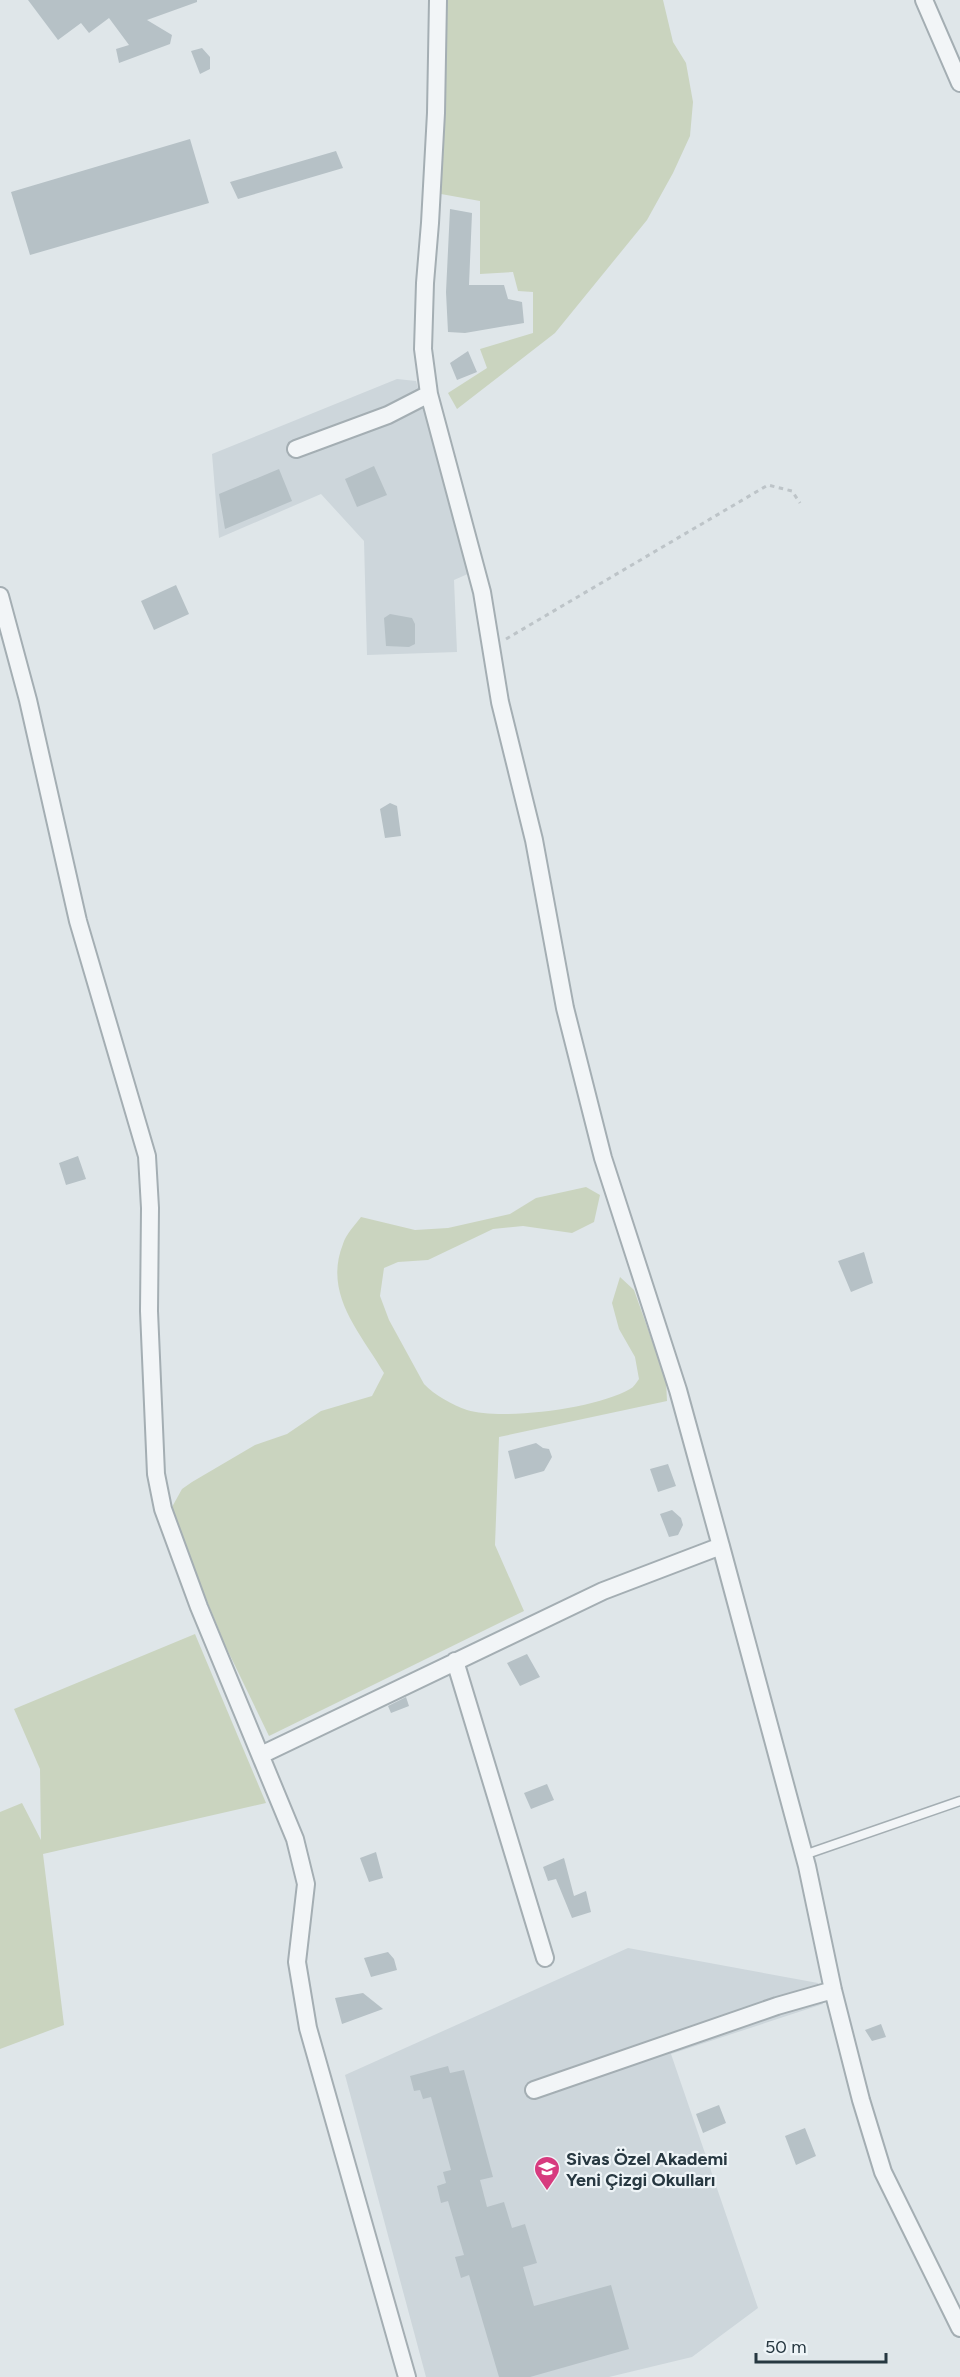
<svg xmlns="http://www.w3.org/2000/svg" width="960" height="2377" viewBox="0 0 960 2377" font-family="Figtree,sans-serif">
	<rect width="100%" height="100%" fill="#dfe6e9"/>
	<path fill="#cdd6db" d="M 397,379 L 416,381 L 470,573 L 454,580 L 457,652 L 367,655 L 364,541 L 321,494 L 219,538 L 212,454 Z
		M 628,1948 L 818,1983 L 823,2004 L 671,2054 L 758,2308 L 692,2357 L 609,2377 L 426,2377 L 345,2075 Z"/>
	<path fill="#cad4bf" d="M 443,0 L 663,0 L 673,42 L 686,63 L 693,102 L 690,136 L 673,173 L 647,220 L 555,333 L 457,409 L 448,393 L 487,368 L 480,349 L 533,333 L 533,292 L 518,291 L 513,272 L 480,274 L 480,201 L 441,194 Z
		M 586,1187 L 600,1195 L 594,1222 L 572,1233 L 523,1226 L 493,1229 L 428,1260 L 398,1262 L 384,1268 L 380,1296 L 389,1320 L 424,1384 C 434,1395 453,1405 467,1410 C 503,1421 598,1408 630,1389 C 634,1387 636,1383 639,1379 L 635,1357 L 619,1329 L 612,1303 L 620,1277 L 634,1290 L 666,1380 L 667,1401 L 499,1437 L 495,1545 L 524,1611 L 269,1736 L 225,1645 L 174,1520 L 172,1507 L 182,1489 L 192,1482 L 255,1445 L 287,1434 L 321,1411 L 372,1396 L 384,1373 C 360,1332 323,1294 343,1244 C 346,1234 355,1225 361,1217 L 415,1230 L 448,1228 L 510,1214 L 536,1198 Z
		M 195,1634 L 266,1803 L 43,1854 L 64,2025 L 0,2049 L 0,1812 L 22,1803 L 41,1840 L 40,1769 L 14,1709 Z"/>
	<path fill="#b6c1c6" d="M 28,0 L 197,0 L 197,2 L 147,20 L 172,35 L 170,44 L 119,63 L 116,49 L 129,45 L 109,18 L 89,33 L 81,23 L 58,40 Z
		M 202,48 L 210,57 L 210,69 L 200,74 L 191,51 Z
		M 190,139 L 209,203 L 30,255 L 11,192 Z
		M 336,151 L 343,168 L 238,199 L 230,182 Z
		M 450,209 L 472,213 L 469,285 L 504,285 L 508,299 L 522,302 L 524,323 L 465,333 L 448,332 L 446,292 Z
		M 468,351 L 477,372 L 457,380 L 450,363 Z
		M 374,466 L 387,495 L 357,507 L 345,479 Z
		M 279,469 L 292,501 L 225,529 L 219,494 Z
		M 176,585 L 189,614 L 154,630 L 141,601 Z
		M 390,614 L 412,618 L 415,624 L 415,644 L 409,647 L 386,646 L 384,618 Z
		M 390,803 L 397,806 L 401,836 L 385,838 L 380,809 Z
		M 78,1156 L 86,1179 L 66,1185 L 59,1163 Z
		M 864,1252 L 873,1283 L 851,1292 L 838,1261 Z
		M 536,1443 L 543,1448 L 549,1449 L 552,1457 L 544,1471 L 515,1479 L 508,1451 Z
		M 668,1464 L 676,1486 L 658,1492 L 650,1469 Z
		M 672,1510 L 681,1518 L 683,1525 L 678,1535 L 669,1537 L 660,1514 Z
		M 527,1654 L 540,1677 L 520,1686 L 507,1663 Z
		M 406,1697 L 409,1706 L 391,1713 L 388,1706 Z
		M 547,1784 L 554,1800 L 531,1809 L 524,1793 Z
		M 376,1852 L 383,1878 L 369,1882 L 360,1858 Z
		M 564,1858 L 574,1896 L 586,1891 L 591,1912 L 572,1918 L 556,1879 L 548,1881 L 543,1867 Z
		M 388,1952 L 394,1959 L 397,1970 L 371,1977 L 364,1958 Z
		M 363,1993 L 383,2009 L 342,2024 L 335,1998 Z
		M 881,2024 L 886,2037 L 872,2041 L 865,2030 Z
		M 448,2066 L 450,2073 L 464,2070 L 493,2177 L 480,2180 L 487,2207 L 504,2202 L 512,2228 L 525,2224 L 537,2263 L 523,2267 L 534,2306 L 611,2285 L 629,2349 L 530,2377 L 499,2377 L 469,2275 L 461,2278 L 455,2257 L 464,2255 L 448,2201 L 441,2203 L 437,2186 L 446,2183 L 443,2172 L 451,2170 L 431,2097 L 423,2099 L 420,2090 L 414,2091 L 410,2076 Z
		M 719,2105 L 726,2123 L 703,2133 L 696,2114 Z
		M 805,2128 L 816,2156 L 796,2165 L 785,2136 Z"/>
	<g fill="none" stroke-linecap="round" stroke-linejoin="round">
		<defs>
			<path id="service" d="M 804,1855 L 960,1801"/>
			<path id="minor" d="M 438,0 L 436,113 L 430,223 L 425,283 L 423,349 L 429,394 L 482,592 L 500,702 L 534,840 L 565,1008 L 603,1158 L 678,1390 L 722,1550 L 807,1866 L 833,1990 L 861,2100 L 883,2172 L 960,2328
				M 924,0 L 960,83
				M 296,449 L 388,415 L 429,394
				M 0,596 L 28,700 L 78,921 L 147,1156 L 150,1208 L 149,1311 L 156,1474 L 163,1509 L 199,1607 L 295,1839 L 306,1884 L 297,1962 L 308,2028 L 407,2377
				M 455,1661 L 545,1958
				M 261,1755 L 603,1591 L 721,1546
				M 534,2090 L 777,2006 L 833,1990"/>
		</defs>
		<use href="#service" stroke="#a4aeb3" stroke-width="11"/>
		<use href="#minor" stroke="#a4aeb3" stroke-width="20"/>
		<path stroke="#bdc4c8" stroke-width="3" stroke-dasharray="4.5 4.5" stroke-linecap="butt" d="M 506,639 L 768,485 L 792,491 L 800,503"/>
		<use href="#service" stroke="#f2f5f7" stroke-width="8"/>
		<use href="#minor" stroke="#f2f5f7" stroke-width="16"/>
	</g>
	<defs>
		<symbol id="school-pin" viewBox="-11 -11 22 30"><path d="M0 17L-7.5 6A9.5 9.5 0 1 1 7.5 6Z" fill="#d73b7f" stroke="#eef4f7"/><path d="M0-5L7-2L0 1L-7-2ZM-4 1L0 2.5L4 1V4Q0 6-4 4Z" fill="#fff"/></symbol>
	</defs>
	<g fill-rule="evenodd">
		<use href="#school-pin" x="532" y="2154" width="30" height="40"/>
	</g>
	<g text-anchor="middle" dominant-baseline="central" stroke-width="4.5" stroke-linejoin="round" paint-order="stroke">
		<g font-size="18" font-weight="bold" fill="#273841" stroke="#eef4f7" text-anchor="start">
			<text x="566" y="2159">Sivas Özel Akademi<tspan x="566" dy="21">Yeni Çizgi Okulları</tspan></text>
		</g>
	</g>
	<path d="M756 2353v9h130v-9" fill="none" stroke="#273841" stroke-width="3"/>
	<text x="765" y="2353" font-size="18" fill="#273841" stroke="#eef4f7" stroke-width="4.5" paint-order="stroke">50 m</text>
</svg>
